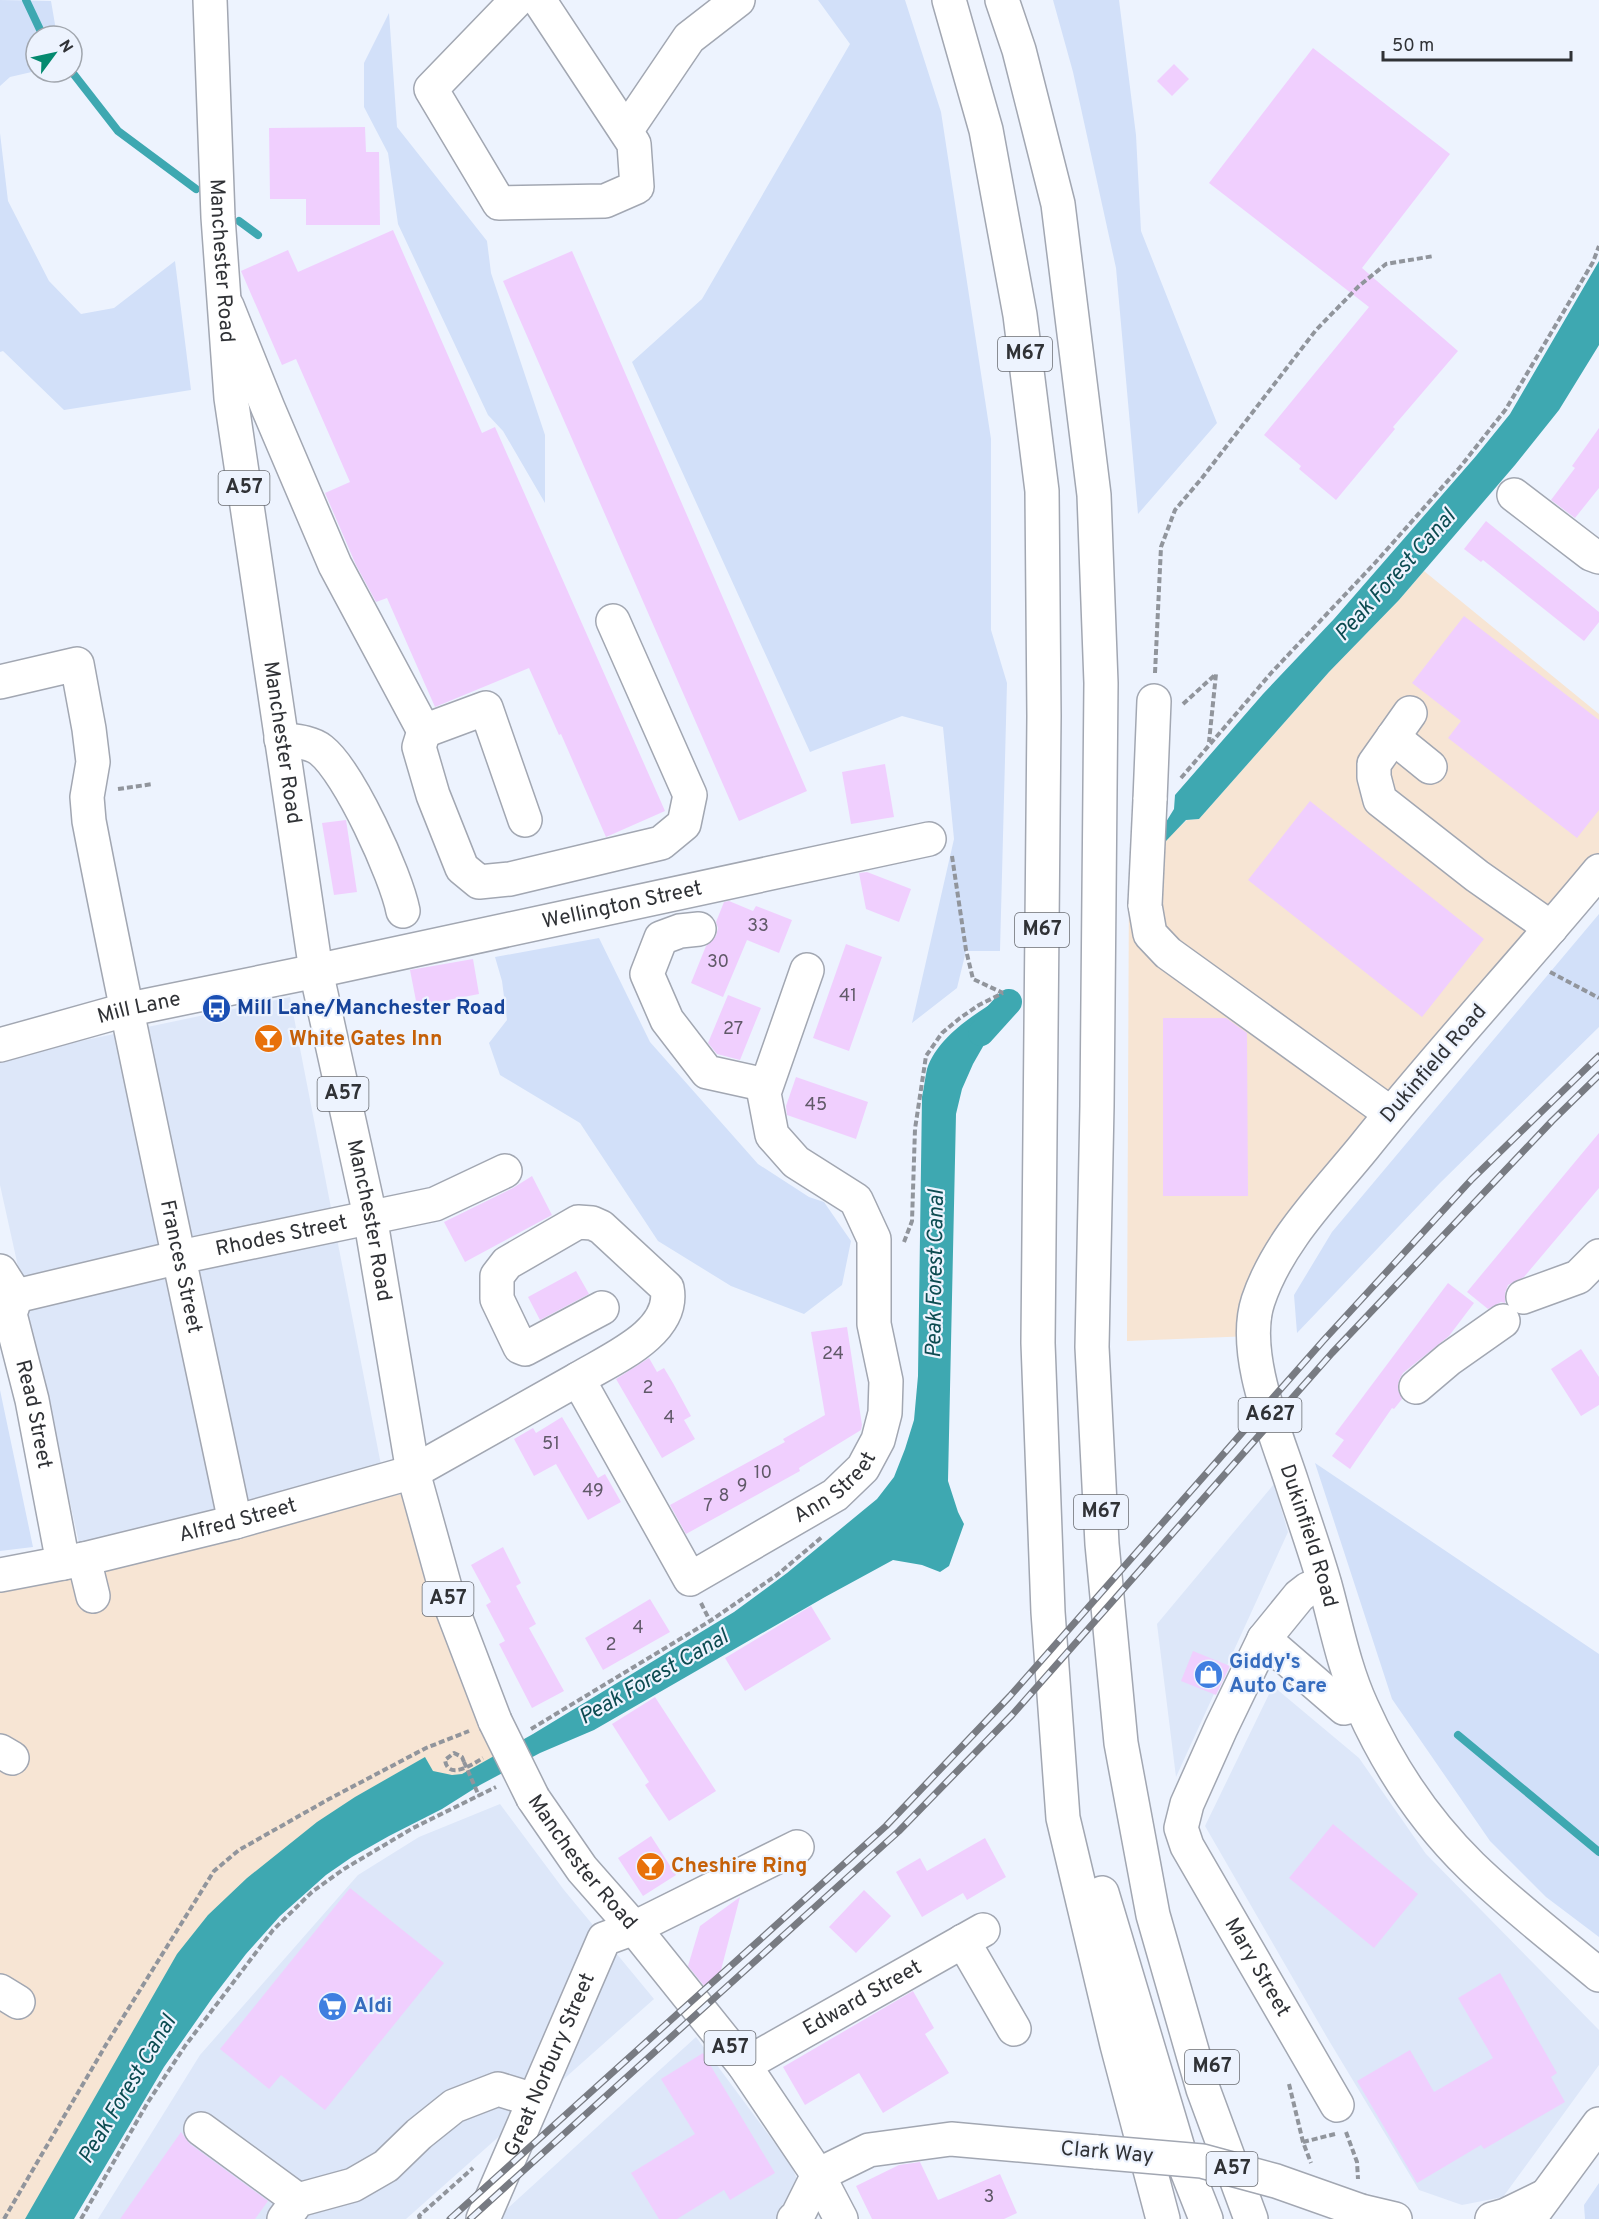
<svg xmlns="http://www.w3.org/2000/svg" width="1599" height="2219" viewBox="0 0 1599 2219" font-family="Overpass,sans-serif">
	<rect width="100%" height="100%" fill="#edf3fe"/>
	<path fill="#dde7f9" d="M 290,997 L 382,1470 L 79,1543 L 0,1185 L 0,1058 Z
		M 1274,1484 L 1288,1532 L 1176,1777 L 1157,1624 Z
		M 1273,1686 L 1359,1758 L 1426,1854 L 1599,2030 L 1599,2065 L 1503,2197 L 1462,2205 L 1419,2190 L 1328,2039 L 1205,1826 Z
		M 500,1804 L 564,1890 L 654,1999 L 406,2219 L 98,2219 L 200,2055 L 358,1875 L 419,1837 Z
		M 696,2037 L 791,2165 L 814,2219 L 496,2219 Z"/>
	<path fill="#f7e5d4" d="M 1424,571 L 1599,714 L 1599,855 L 1322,1198 L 1252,1336 L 1127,1341 L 1129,874 L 1187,820 L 1199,819 L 1329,672 L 1399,600 Z
		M 404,1494 L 507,1761 L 290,1881 L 53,2219 L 0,2219 L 0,1575 L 235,1522 Z"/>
	<path fill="#d2e0f9" d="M 0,0 L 51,1 L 57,36 L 36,36 L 36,71 L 10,77 L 0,86 Z
		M 818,0 L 905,0 L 941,112 L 991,439 L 991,630 L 1007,683 L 1000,951 L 966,951 L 957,988 L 912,1023 L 954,839 L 943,727 L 902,716 L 810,752 L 632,362 L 702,299 L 850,44 Z
		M 1053,0 L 1119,0 L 1136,135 L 1141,231 L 1217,423 L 1138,514 L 1116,268 L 1073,72 Z
		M 389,13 L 397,127 L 487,241 L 491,273 L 545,435 L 545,503 L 503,431 L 488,415 L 398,224 L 388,153 L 364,107 L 364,63 Z
		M 0,133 L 8,201 L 49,281 L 81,314 L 114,308 L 175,261 L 191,390 L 64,410 L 3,351 L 0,352 Z
		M 1599,914 L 1599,1027 L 1440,1183 L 1297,1333 L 1294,1295 L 1332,1232 Z
		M 599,938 L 650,1042 L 758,1164 L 809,1197 L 824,1202 L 851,1241 L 842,1285 L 804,1314 L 731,1286 L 658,1241 L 580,1123 L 500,1075 L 489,1043 L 507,1020 L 502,981 L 495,957 Z
		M 0,1390 L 33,1547 L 0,1551 Z
		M 1315,1463 L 1599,1654 L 1599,1937 L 1546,1897 L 1490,1841 L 1392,1699 Z
		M 1599,2183 L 1599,2219 L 1585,2219 L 1584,2205 Z"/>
	<path fill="#3ea8b1" d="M 1599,261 L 1599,345 L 1559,410 L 1515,465 L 1399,600 L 1329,672 L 1199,819 L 1186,820 L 1166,841 L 1166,822 L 1174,809 L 1175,795 L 1263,694 L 1334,619 L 1476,456 L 1510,414 Z
		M 1004,996 L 1003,1020 L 985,1043 L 973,1064 L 962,1089 L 956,1114 L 948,1481 L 958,1512 L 964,1524 L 949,1566 L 940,1572 L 922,1565 L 893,1560 L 825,1597 L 594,1730 L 540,1753 L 480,1785 L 442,1809 L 389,1836 L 352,1857 L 326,1875 L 280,1916 L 246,1954 L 213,1997 L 164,2067 L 74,2219 L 25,2219 L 177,1954 L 208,1915 L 247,1878 L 317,1822 L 355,1797 L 425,1757 L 433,1771 L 452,1775 L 462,1774 L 533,1734 L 734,1612 L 787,1573 L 877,1499 L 894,1477 L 905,1449 L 914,1420 L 918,1376 L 922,1097 C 924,1088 925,1078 927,1069 C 938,1036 976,1013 1004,996 Z"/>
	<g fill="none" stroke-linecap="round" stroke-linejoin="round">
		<path stroke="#3ea8b1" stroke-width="8" d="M 26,0 L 43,36
			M 72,72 L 118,131 L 196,189
			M 239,221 L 258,235
			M 1458,1735 L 1599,1852"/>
		<path stroke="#3ea8b1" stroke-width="26" d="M 981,1033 L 1009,1002"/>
	</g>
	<path fill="#f0cffe" d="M 1313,48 L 1450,154 L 1362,268 L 1458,351 L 1393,427 L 1395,429 L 1336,500 L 1299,469 L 1301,466 L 1264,435 L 1369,307 L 1209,183 Z
		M 1174,64 L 1189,79 L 1172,96 L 1157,81 Z
		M 365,127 L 366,152 L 379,152 L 380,225 L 306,225 L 306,199 L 270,199 L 269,128 Z
		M 393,230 L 482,433 L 495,427 L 665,811 L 606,837 L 561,734 L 559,735 L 529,668 L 435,707 L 387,598 L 376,602 L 356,565 L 325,493 L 350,482 L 296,359 L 282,365 L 241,271 L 288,250 L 298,272 Z
		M 572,251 L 807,791 L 739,821 L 503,281 Z
		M 1599,428 L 1599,488 L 1575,518 L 1551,500 L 1575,468 L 1572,466 Z
		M 1486,521 L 1599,612 L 1599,622 L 1584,641 L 1483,560 L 1481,562 L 1464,549 Z
		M 1464,616 L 1599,720 L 1599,810 L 1577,838 L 1448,738 L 1461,721 L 1412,683 Z
		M 885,764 L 894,817 L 851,824 L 842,772 Z
		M 1310,801 L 1484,939 L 1422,1017 L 1248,880 Z
		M 346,820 L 357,892 L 334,895 L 322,823 Z
		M 867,872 L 911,889 L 899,922 L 866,909 L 859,873 Z
		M 729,901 L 753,911 L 756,906 L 792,920 L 779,953 L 747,940 L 723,997 L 691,983 L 706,946 L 716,936 L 718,928 L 716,922 L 724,902 Z
		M 846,944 L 882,957 L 849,1051 L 813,1038 Z
		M 473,959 L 479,994 L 417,1006 L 410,970 Z
		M 728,995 L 761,1008 L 740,1060 L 717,1054 L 708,1043 Z
		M 1163,1018 L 1226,1018 L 1247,1033 L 1248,1196 L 1163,1196 Z
		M 796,1077 L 868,1102 L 856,1139 L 787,1115 L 786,1106 Z
		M 1599,1133 L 1599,1188 L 1524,1277 L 1508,1285 L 1505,1293 L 1505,1303 L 1501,1302 L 1488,1309 L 1467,1292 Z
		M 532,1176 L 552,1215 L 465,1262 L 444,1222 L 513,1188 Z
		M 576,1271 L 589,1294 L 540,1320 L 528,1297 Z
		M 1448,1283 L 1474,1303 L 1449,1336 L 1403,1373 L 1399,1380 L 1398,1390 L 1402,1399 L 1394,1409 L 1392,1408 L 1350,1469 L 1332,1456 L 1344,1440 L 1335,1434 Z
		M 847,1327 L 862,1425 L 861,1430 L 799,1468 L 800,1471 L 686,1534 L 670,1505 L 785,1442 L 783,1439 L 825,1415 L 811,1332 Z
		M 1581,1349 L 1599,1377 L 1599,1405 L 1581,1416 L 1551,1369 Z
		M 649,1358 L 657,1372 L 664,1368 L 673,1383 L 691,1416 L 684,1420 L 695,1439 L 662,1458 L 616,1379 Z
		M 562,1417 L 598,1478 L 605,1474 L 621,1502 L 588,1520 L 556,1464 L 534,1476 L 514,1439 L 533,1428 L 536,1433 Z
		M 503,1547 L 521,1583 L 516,1586 L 536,1624 L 529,1628 L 564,1691 L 532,1708 L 499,1644 L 505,1641 L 486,1605 L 491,1602 L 471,1565 Z
		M 650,1599 L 670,1632 L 603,1670 L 585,1638 Z
		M 811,1606 L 831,1639 L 745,1691 L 725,1658 Z
		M 1193,1651 L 1230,1666 L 1216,1695 L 1181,1681 Z
		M 655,1697 L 716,1791 L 669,1821 L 645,1785 L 649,1782 L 612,1724 Z
		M 1333,1824 L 1418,1894 L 1374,1948 L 1289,1878 Z
		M 651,1836 L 676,1875 L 643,1896 L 618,1858 Z
		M 985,1838 L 1006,1877 L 967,1900 L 963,1893 L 922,1917 L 896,1872 L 920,1858 L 927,1871 Z
		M 350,1888 L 444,1963 L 325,2110 L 281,2075 L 269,2089 L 220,2049 Z
		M 864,1890 L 891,1916 L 856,1953 L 829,1927 Z
		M 740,1897 L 720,1974 L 705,1987 L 688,1966 L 700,1926 Z
		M 1500,1973 L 1557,2073 L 1551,2077 L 1565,2102 L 1484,2149 L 1481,2145 L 1417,2183 L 1357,2081 L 1410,2050 L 1434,2092 L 1493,2058 L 1458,1998 Z
		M 913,1991 L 934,2028 L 925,2034 L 949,2073 L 883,2113 L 859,2073 L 805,2105 L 783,2067 Z
		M 703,2053 L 775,2173 L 730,2200 L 724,2190 L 677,2219 L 659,2219 L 631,2173 L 695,2134 L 661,2079 Z
		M 181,2132 L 190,2144 L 268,2201 L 255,2219 L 120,2219 Z
		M 920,2162 L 938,2200 L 1000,2174 L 1017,2213 L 1004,2219 L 872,2219 L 856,2186 L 899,2165 Z"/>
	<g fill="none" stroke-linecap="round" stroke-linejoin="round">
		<defs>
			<g id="minor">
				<path d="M 517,0 L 431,89 L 499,203 L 605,201 L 637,187 L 634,144 L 539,0"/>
				<path d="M 626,131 L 689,38 L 738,0"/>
				<path d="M 227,306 L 268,408 L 335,565 L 424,731 L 486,708 L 525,820"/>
				<path d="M 1514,495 L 1591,554 L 1599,557"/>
				<path id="s1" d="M 0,682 L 77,664 L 89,729 L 93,762 L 87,797 L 89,821 C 134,1055 186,1288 235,1522"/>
				<path d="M 1410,713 L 1374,764 L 1374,777 L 1380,800 L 1477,876 L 1551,928"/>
				<path d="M 424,731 L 419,747 L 433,795 L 462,868 L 479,882 L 510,879 L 661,843 L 684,824 L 690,795 L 613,621"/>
				<path d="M 1393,737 L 1430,767"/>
				<path d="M 281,739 C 294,741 311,742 321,750 C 349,772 396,875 403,911"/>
				<path d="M 1150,800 L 1154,701"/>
				<path d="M 1145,905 L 1150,934 L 1168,953 L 1390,1113"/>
				<path d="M 699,929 L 680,931 L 661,938 L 647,974 L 667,1020 L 707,1072 L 766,1085"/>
				<path id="s2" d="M 0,1045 L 125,1010 L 316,971 L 929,839"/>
				<path d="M 0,1271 L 16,1296"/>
				<path id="s3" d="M 16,1296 L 180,1257 L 435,1204 L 505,1171"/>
				<path id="s4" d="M 16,1296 L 10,1314 L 32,1400 L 63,1563"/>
				<path d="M 1523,1297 L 1578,1277 L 1599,1256"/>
				<path d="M 578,1379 C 609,1360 676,1333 667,1288 L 601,1227 L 592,1223 L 578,1222 L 507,1263 L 497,1276 L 497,1299 L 520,1347 L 525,1349 L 602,1308"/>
				<path d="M 1416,1387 L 1449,1359 L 1503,1321"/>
				<path d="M 84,1559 L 93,1596"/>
				<path id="s5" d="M 0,1575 L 84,1559 L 235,1522 L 413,1472 L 578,1379 L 690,1579 L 835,1495 L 863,1468 L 878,1440 L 885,1413 L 886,1381 L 874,1324 L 874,1239 L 856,1200 L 796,1162 L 772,1135 L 764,1093 L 807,970"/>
				<path id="s6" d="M 1324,1583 L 1308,1589 L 1299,1596 L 1264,1639 L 1221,1728 L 1187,1804 L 1181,1828 L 1187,1846 L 1337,2105"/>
				<path d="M 1264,1639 L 1344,1708 L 1360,1704"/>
				<path d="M 0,1751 L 12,1758"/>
				<path d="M 963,1941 L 1014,2029"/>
				<path d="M 0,1991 L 18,2002"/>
				<path id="s7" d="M 744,2065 L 983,1930"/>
				<path d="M 201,2129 L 298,2200"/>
				<path d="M 284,2219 L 298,2200 L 353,2185 L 386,2166 L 419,2134 L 454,2106 L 498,2089 L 534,2100"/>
				<path id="s8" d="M 483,2219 L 604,1939 L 634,1928 L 797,1847"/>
				<path d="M 794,2219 L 797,2217 L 818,2175"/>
			</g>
			<g id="major">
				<path id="s9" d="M 210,0 L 218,217 L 231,398 L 316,971 L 370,1216 L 413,1472 L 448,1598 L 495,1721"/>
				<path id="s10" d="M 1599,871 C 1522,964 1439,1053 1364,1147 C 1325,1195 1278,1241 1258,1301 C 1241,1353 1275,1431 1292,1483 C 1303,1517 1315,1550 1325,1585 C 1336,1625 1344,1668 1362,1707 C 1388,1765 1425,1821 1471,1866 C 1511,1905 1556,1939 1599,1975"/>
				<path id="s11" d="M 533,1798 L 582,1869 L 634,1928 L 744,2065 L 818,2175 L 841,2219"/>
				<path d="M 818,2175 L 869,2150 L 951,2139 L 1097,2152"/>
				<path d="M 1361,2211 L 1395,2219"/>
				<path d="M 1492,2219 L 1506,2215 L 1545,2196"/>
				<path d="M 1529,2219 L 1599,2124"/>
			</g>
			<path id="highway" d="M 949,0 L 986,130 L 1020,315 L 1042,491 L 1044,716 L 1038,1343 L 1048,1612 L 1063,1818 L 1117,2045 L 1163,2219
				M 1002,0 L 1019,50 L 1058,204 L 1094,495 L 1101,683 L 1097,1106 L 1092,1347 L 1102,1544 L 1121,1743 L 1153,1915 L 1203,2089 L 1251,2219
				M 1102,1893 L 1178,2148 L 1206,2219"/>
		</defs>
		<use href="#minor" stroke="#a2a7b2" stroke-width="36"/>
		<use href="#major" stroke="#a2a7b2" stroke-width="36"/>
		<use href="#highway" stroke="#a2a7b2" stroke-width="36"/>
		<path stroke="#91959c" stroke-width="4" stroke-dasharray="6 3" stroke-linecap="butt" d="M 1155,673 L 1161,547 L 1175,510 L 1202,478 L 1316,330 L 1359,286 L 1386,264 L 1434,256
			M 1183,704 L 1216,674 L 1209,742
			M 1181,778 L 1272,672 L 1374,564 L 1461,466 L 1506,409 L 1593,262 L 1599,246
			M 118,789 L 153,784
			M 952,856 L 966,950 L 973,979 L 1003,993
			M 1550,972 L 1599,998
			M 904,1242 L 912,1221 L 915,1129 L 926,1056 L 942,1033 L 960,1018 L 979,1005 L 1003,993
			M 701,1603 L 710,1621
			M 531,1729 L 710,1621 L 777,1575 L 822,1537
			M 464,1762 L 462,1757 L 454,1753 L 445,1760 C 448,1781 473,1764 483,1758
			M 1289,2084 L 1303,2142 L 1311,2163
			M 1346,2132 L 1357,2162 L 1358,2179
			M 1303,2142 L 1335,2134
			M 4,2219 L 107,2043 L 214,1871 L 239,1850 L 329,1799 L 426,1748 L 469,1731
			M 81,2219 L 148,2102 L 185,2046 L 273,1930 L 312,1892 L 344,1869 L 413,1828 L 496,1787
			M 420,2219 L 419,2216 L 473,2168"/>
		<use href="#minor" stroke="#fff" stroke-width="33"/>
		<use href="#major" stroke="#fff" stroke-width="33"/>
		<use href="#highway" stroke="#fff" stroke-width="33"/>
		<defs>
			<path id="rail" d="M 450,2219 L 886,1826 L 1010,1696 L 1323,1341 L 1472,1179 L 1599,1056
				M 470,2219 L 899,1831 L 1012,1715 L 1332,1353 L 1552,1121 L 1599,1075"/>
		</defs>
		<use href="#rail" stroke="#787b82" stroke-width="7"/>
		<use href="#rail" stroke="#edf3fe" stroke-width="4.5" stroke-dasharray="14" stroke-linecap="butt"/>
		<defs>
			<path id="minor-bridge" d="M 1145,905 L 1150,800"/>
			<path id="major-bridge" d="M 495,1721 L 533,1798
				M 1097,2152 L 1202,2161 L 1276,2181 L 1361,2211"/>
		</defs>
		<use href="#minor-bridge" stroke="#a2a7b2" stroke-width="36" stroke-linecap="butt"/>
		<use href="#major-bridge" stroke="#a2a7b2" stroke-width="36" stroke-linecap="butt"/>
		<path stroke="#91959c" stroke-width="4" stroke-dasharray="6 3" stroke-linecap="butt" d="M 464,1762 L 479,1796"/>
		<use href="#minor-bridge" stroke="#fff" stroke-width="33"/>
		<use href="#major-bridge" stroke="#fff" stroke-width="33"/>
	</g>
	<defs>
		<symbol id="bus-disc" viewBox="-11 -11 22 22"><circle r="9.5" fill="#1a4fb4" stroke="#edf3fe"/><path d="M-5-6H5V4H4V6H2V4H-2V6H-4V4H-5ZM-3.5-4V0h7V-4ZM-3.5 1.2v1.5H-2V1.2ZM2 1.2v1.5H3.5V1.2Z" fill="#fff"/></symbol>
		<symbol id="bar-disc" viewBox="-11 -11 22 22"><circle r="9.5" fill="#e8710a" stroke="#edf3fe"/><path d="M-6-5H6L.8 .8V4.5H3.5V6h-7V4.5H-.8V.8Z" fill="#fff"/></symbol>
		<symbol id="shop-disc" viewBox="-11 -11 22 22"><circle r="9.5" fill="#3f7fe0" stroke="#edf3fe"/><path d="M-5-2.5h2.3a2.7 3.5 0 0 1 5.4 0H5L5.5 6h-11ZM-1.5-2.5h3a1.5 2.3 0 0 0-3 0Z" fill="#fff"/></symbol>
		<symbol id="supermarket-disc" viewBox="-11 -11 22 22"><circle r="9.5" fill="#3f7fe0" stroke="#edf3fe"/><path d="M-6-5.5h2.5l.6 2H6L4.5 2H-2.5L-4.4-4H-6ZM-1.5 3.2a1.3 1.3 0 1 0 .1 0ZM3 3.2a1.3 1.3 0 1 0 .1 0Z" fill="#fff"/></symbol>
	</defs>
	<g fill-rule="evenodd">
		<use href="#bus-disc" x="200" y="992" width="33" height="33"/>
		<use href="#bar-disc" x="252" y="1022" width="33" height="33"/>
		<use href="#shop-disc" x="1192" y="1658" width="33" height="33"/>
		<use href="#bar-disc" x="634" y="1850" width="33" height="33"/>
		<use href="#supermarket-disc" x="316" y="1990" width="33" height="33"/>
	</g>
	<g text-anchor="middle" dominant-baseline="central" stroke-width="4.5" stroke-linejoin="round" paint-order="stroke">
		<g font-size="18" fill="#605968">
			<text x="758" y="926">33</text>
			<text x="718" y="962">30</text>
			<text x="848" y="996">41</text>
			<text x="733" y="1029">27</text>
			<text x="816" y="1105">45</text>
			<text x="833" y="1354">24</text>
			<text x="648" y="1388">2</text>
			<text x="669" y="1418">4</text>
			<text x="551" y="1444">51</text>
			<text x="763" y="1473">10</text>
			<text x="742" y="1486">9</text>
			<text x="593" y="1491">49</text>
			<text x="724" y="1496">8</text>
			<text x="708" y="1506">7</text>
			<text x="638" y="1628">4</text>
			<text x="611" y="1645">2</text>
			<text x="989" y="2197">3</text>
		</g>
		<g fill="#edf3fe" stroke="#696c72" stroke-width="1.5">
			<rect x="998" y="337" width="54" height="34" rx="4.5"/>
			<rect x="218.5" y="471" width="51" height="34" rx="4.5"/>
			<rect x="1015" y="913" width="54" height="34" rx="4.5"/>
			<rect x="317.5" y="1077" width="51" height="34" rx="4.5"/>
			<rect x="1238.5" y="1398" width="63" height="34" rx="4.5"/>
			<rect x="1074" y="1495" width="54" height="34" rx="4.5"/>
			<rect x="422.5" y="1582" width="51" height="34" rx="4.5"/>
			<rect x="704.5" y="2031" width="51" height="34" rx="4.5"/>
			<rect x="1185" y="2050" width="54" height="34" rx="4.5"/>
			<rect x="1206.5" y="2152" width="51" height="34" rx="4.5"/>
		</g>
		<g font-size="20" font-weight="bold" fill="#303236">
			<text x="1025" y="354">M67</text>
			<text x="244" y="488">A57</text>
			<text x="1042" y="930">M67</text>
			<text x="343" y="1094">A57</text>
			<text x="1270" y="1415">A627</text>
			<text x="1101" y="1512">M67</text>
			<text x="448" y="1599">A57</text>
			<text x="730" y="2048">A57</text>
			<text x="1212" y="2067">M67</text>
			<text x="1232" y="2169">A57</text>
		</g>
		<g font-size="21" fill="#303236" stroke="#edf3fe">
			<text stroke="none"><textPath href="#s9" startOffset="261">Manchester Road</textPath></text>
			<text stroke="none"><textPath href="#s9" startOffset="747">Manchester Road</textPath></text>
			<text stroke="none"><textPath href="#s2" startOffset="638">Wellington Street</textPath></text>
			<text stroke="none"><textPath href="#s2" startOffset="144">Mill Lane</textPath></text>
			<text transform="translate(1434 1064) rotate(-49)">Dukinfield Road</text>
			<text stroke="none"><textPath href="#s9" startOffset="1233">Manchester Road</textPath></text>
			<text stroke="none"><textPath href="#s3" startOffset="272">Rhodes Street</textPath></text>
			<text stroke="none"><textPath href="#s1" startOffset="693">Frances Street</textPath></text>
			<text stroke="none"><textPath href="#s4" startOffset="122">Read Street</textPath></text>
			<text stroke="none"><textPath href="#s5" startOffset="1017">Ann Street</textPath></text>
			<text stroke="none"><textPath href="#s5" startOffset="244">Alfred Street</textPath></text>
			<text stroke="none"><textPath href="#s10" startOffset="794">Dukinfield Road</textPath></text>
			<text stroke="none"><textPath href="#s11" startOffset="81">Manchester Road</textPath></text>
			<text stroke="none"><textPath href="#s6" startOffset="450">Mary Street</textPath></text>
			<text stroke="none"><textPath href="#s7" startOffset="136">Edward Street</textPath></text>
			<text stroke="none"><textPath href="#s8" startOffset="168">Great Norbury Street</textPath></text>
			<text transform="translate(1107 2153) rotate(5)">Clark Way</text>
		</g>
		<g font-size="21" font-weight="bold" fill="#164399" stroke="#edf3fe" text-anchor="start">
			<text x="237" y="1008">Mill Lane/Manchester Road</text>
		</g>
		<g font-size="21" font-weight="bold" fill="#c56008" stroke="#edf3fe" text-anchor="start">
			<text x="289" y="1039">White Gates Inn</text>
			<text x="671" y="1866">Cheshire Ring</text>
		</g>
		<g font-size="21" font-weight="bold" fill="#366cbe" stroke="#edf3fe" text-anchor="start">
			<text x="1229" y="1662">Giddy's<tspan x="1229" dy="24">Auto Care</tspan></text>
			<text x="353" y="2006">Aldi</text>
		</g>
		<g font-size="22" font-style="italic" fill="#0c4b51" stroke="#edf3fe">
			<text transform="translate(1396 576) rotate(-48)">Peak Forest Canal</text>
			<text transform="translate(936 1274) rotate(-89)">Peak Forest Canal</text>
			<text transform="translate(654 1678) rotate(-30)">Peak Forest Canal</text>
			<text transform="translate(128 2090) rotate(-59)">Peak Forest Canal</text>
		</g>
	</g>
	<g transform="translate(54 54) rotate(57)"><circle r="28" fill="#edf3fe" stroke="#a1a6ae" stroke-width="1.5"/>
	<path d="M0-4.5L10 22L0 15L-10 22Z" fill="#04896f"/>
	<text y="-9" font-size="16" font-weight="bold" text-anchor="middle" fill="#303236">N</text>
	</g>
	<path d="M1383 51v9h188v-9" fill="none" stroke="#303236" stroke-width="3"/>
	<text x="1392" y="51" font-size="18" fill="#303236" stroke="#edf3fe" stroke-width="4.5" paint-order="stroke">50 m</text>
</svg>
